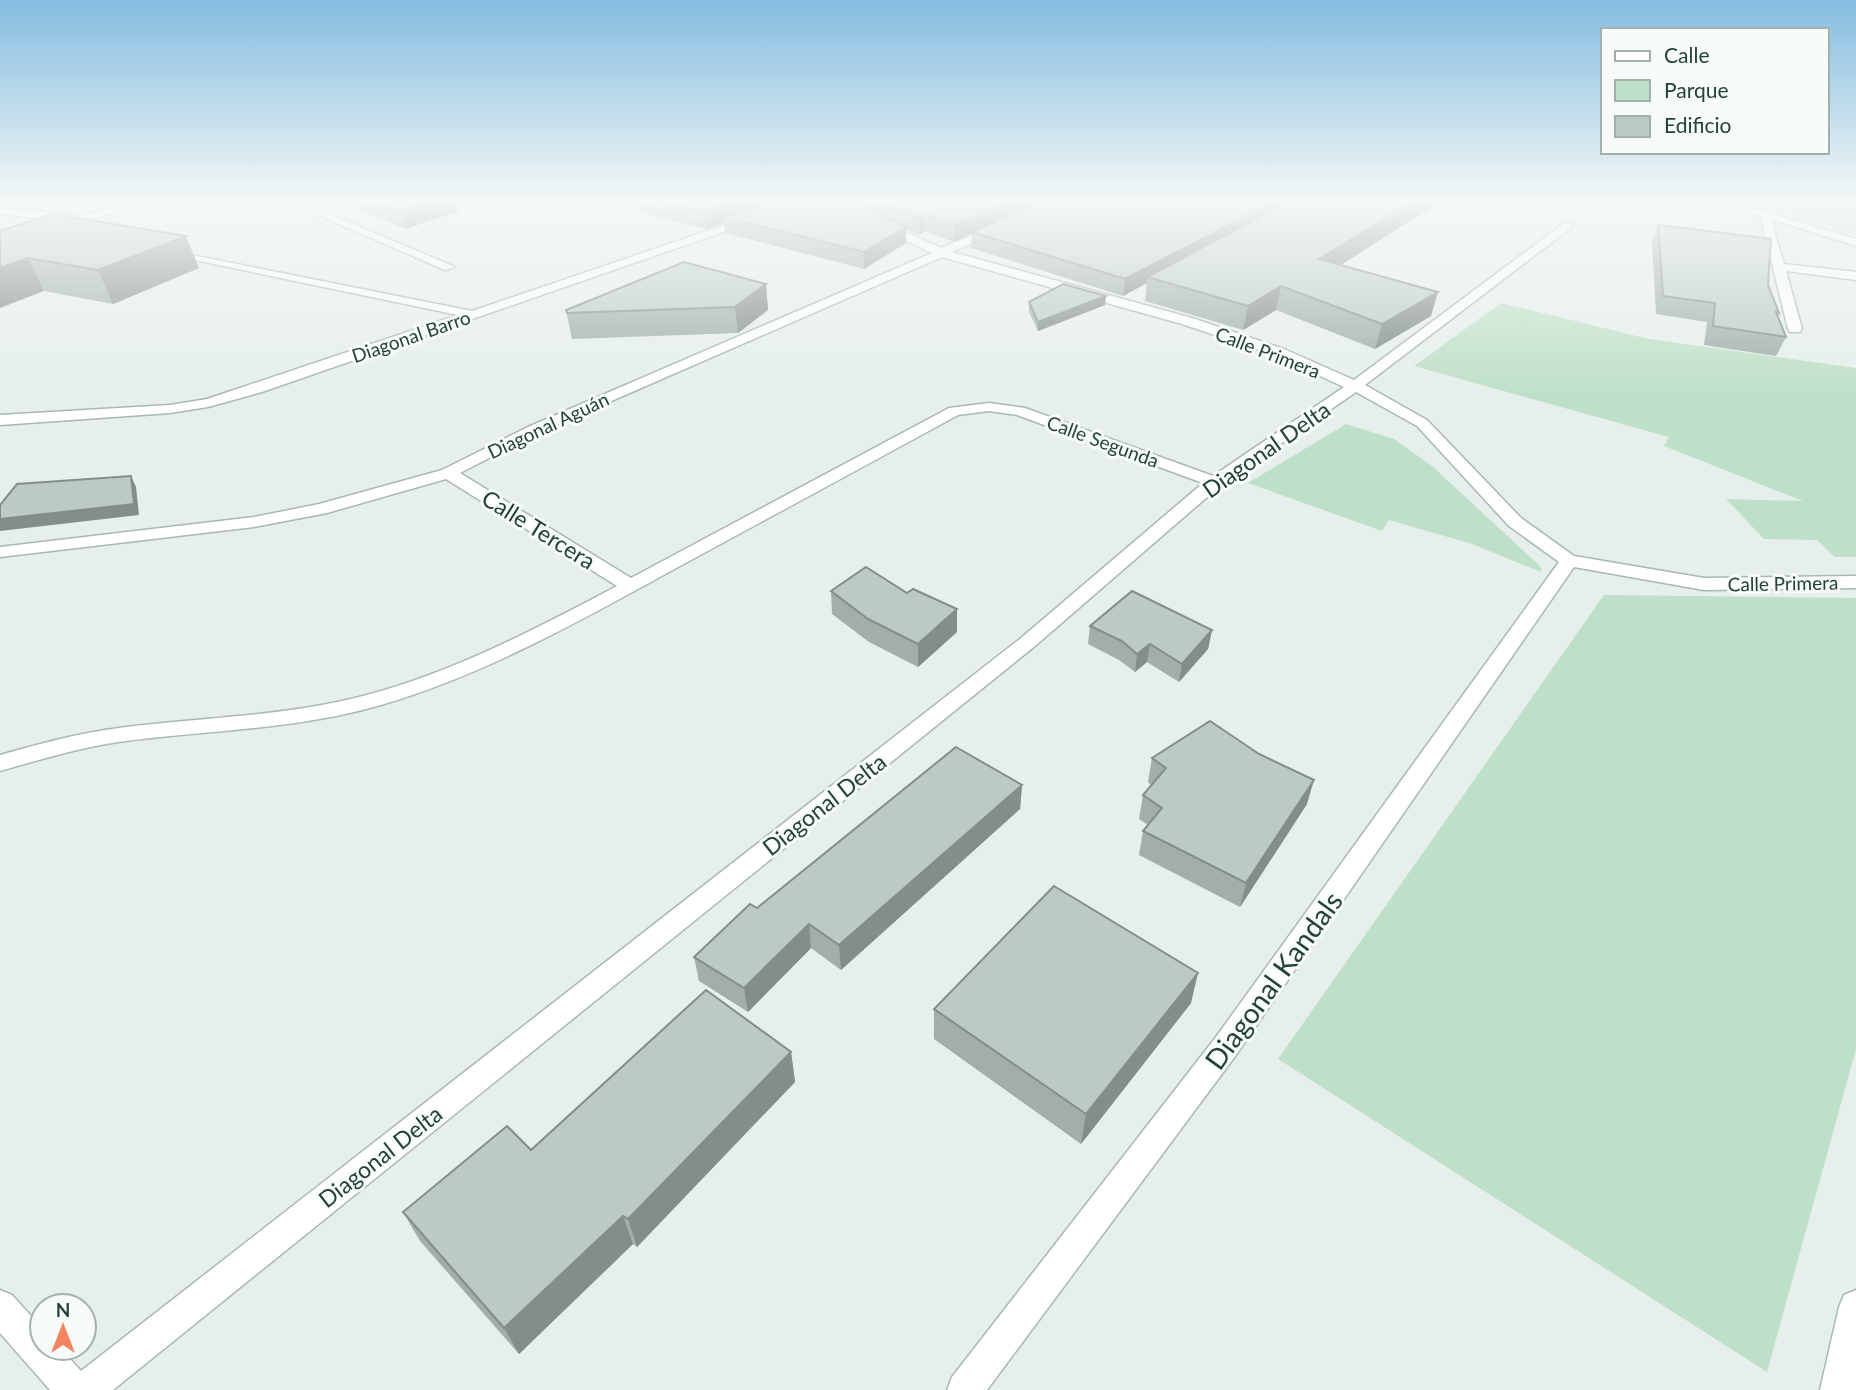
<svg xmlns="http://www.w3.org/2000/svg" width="1856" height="1390" viewBox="0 0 1856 1390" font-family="Lato,sans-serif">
	<rect width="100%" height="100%" fill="#e6efeb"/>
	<path fill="#d4dfda" d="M 1738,199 L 1856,199 L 1856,235 Z"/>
	<path fill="#bfe0c8" d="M 1501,303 L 1649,339 L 1856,368 L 1856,557 L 1835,557 L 1817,540 L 1764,539 L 1726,499 L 1803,501 L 1664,446 L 1669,437 L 1414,366 Z
		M 1346,424 L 1394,439 L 1432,466 L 1541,567 L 1541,572 L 1472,544 L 1389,520 L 1382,531 L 1248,483 Z
		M 1604,595 L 1856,598 L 1856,1049 L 1767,1372 L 1278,1059 Z"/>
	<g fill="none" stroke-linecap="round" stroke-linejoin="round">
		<defs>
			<path id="street" d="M 0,199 L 13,199 L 0,204 Z
				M 281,199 L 294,199 L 455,267 L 445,270 Z
				M 842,199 L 853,199 L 888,224 L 941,248 L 994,226 L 1002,226 L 1002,230 L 952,252 L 1192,318 L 1284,349 L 1354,380 L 1564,223 L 1572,223 L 1572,227 L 1365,385 L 1427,420 L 1521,518 L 1574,556 L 1704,578 L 1856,576 L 1856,588 L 1704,590 L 1574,567 L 1236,1055 L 987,1390 L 947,1390 L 952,1377 L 1216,1037 L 1559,562 L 1509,526 L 1417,426 L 1356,392 L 1221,485 L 1035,646 L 113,1390 L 50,1390 L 0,1333 L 0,1290 L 12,1295 L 42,1328 L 42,1348 L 60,1348 L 81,1371 L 1021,638 L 1203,483 L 1017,415 L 989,411 L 958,415 C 861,468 765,520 669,572 C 576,623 483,675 381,705 C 295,730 206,730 118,742 C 78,748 39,760 0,771 L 0,755 C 39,744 79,733 119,728 C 193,718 269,717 342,701 C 439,680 530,632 617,586 L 446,479 L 327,513 L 254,527 L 0,557 L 0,547 L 254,517 L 319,504 L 442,470 L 528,427 L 932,253 L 880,228 ZM 942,257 L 1182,324 L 1274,355 L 1344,387 L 1213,476 L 1025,408 L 989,403 L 949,408 L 631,578 L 460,473 L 538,433 Z
				M 1765,212 L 1770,215 L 1784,264 L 1856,272 L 1856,280 L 1786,271 L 1802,329 L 1800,332 L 1790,332 L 1788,329 L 1760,215 Z
				M 751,216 L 756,219 L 755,221 L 262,392 L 208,407 L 170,413 L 0,425 L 0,415 L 170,405 L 207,399 L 458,315 L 166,254 L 162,253 L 162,249 L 472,311 Z"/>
			<path id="secondary" d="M 141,199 L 156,199 L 56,230 L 50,227 L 64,221 L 0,214 L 0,208 L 52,212 L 77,217 Z
				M 1708,199 L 1723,199 L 1856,239 L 1856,246 Z
				M 1856,1290 L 1856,1390 L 1820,1390 L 1839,1307 L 1844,1295 Z"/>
		</defs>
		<use href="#street" stroke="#a8b8b2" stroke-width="3"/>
		<use href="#secondary" stroke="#a4bbb3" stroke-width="3"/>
		<use href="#street" fill="#fff" fill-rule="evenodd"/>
		<use href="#secondary" fill="#fff" fill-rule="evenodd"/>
	</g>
	<path fill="#a1aea9" d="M 335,199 L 456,199 L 459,211 L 405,229 Z
		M 638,199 L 1290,199 L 1290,201 L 1341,265 L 1431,316 L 1375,349 L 1276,310 L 1243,330 L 1145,301 L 1147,283 L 1123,296 L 971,248 L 972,234 L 954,242 L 925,231 L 919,235 L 906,229 L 906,243 L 864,269 L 725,233 L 724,223 L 706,229 L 640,212 Z
		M 1658,225 L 1768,285 L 1779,313 L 1778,316 L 1786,337 L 1776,356 L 1704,345 L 1707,322 L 1656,314 L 1652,242 Z
		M 0,231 L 199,268 L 113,304 L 44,291 Z
		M 766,284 L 768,310 L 738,333 L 572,339 L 566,310 Z
		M 1029,302 L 1105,305 L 1038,331 L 1029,312 Z
		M 831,591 L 907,593 L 957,609 L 957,632 L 918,667 L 869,642 L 832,614 Z
		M 1090,626 L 1212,630 L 1208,649 L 1179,682 L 1147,662 L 1135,672 L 1119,660 L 1088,644 Z
		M 1152,758 L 1307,804 L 1240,907 L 1139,855 L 1143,831 L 1148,825 L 1139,819 L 1143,795 L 1151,785 L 1148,782 Z
		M 1022,785 L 1020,809 L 841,970 L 811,948 L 748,1012 L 699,981 L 694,957 L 757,908 Z
		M 1191,1003 L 1081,1144 L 934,1039 L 934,1009 Z
		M 791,1052 L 795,1082 L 637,1247 L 633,1244 L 519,1354 L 420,1241 L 403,1212 L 531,1150 Z"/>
	<path fill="#838d89" d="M 442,199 L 456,199 L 459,211 L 405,229 L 400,212 Z
		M 746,199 L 797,199 L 724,217 L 724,223 L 706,229 L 704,212 Z
		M 1018,199 L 1054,199 L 972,232 L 972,234 L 954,242 L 954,225 Z
		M 1279,199 L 1290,199 L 1288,208 L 1147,277 L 1147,283 L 1123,296 L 1125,279 Z
		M 1417,199 L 1445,199 L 1314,282 L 1319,259 Z
		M 925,215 L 925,231 L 919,235 L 919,219 Z
		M 906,227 L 906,243 L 864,269 L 864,252 Z
		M 186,236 L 199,268 L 113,304 L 98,270 Z
		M 28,258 L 44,291 L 0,308 L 0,268 Z
		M 766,284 L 768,310 L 738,333 L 735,307 Z
		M 1281,286 L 1276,310 L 1243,330 L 1248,306 Z
		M 1438,292 L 1431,316 L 1375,349 L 1382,324 Z
		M 1106,296 L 1105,305 L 1038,331 L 1038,322 Z
		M 131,476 L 136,487 L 139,515 L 0,531 L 0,519 Z
		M 957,609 L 957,632 L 918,667 L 918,644 Z
		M 1212,630 L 1208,649 L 1179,682 L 1182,664 Z
		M 1150,644 L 1147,662 L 1135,672 L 1137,654 Z
		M 1314,780 L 1307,804 L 1240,907 L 1246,883 Z
		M 1022,785 L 1020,809 L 841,970 L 839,945 Z
		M 809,924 L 811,948 L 748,1012 L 744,988 Z
		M 1198,973 L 1191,1003 L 1081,1144 L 1086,1114 Z
		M 791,1052 L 795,1082 L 637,1247 L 628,1219 Z
		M 623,1216 L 633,1244 L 519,1354 L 504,1328 Z"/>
	<path fill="#bbcac4" stroke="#838d89" stroke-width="2" d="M 367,199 L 442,199 L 400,212 Z
		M 650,199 L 746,199 L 704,212 Z
		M 777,199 L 857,199 L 878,214 L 906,227 L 864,252 L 724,217 Z
		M 879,199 L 1018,199 L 954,225 L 925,215 L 919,219 L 889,206 Z
		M 1046,199 L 1279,199 L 1125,279 L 972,232 Z
		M 1294,199 L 1417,199 L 1319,259 L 1438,292 L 1382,324 L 1281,286 L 1248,306 L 1147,277 Z
		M 52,214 L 186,236 L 98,270 L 28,258 L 0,268 L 0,231 Z
		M 1658,225 L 1771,239 L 1768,285 L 1779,313 L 1776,312 L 1786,337 L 1713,326 L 1715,303 L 1663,296 Z
		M 684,262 L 766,284 L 735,307 L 567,313 L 566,310 Z
		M 1063,284 L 1106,296 L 1038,322 L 1029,302 Z
		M 131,476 L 134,504 L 0,519 L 0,505 L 17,484 Z
		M 866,567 L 907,593 L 913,589 L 957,609 L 918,644 L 868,619 L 831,591 Z
		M 1132,591 L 1212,630 L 1182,664 L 1150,644 L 1137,654 L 1122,641 L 1090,626 Z
		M 1210,721 L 1259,754 L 1314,780 L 1246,883 L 1143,831 L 1162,808 L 1143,795 L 1166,768 L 1152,758 Z
		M 956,747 L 1022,785 L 839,945 L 809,924 L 744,988 L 694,957 L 750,904 L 757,908 Z
		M 1054,886 L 1198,973 L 1086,1114 L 934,1009 Z
		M 706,990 L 791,1052 L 628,1219 L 623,1216 L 504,1328 L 403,1212 L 507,1126 L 531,1150 Z"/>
	<linearGradient id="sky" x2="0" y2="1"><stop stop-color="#84bce0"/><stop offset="0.51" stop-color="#f4f8f6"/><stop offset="1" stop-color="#f4f8f6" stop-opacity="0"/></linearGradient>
	<rect width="1856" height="393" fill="url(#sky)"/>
	<g text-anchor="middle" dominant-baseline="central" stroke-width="6" stroke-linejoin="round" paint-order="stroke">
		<g font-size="19" fill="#24423a" stroke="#f7fbf9">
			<text transform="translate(411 336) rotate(-19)">Diagonal Barro</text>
			<text transform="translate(1268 352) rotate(21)">Calle Primera</text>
			<text transform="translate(548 425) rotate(-25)">Diagonal Aguán</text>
			<text transform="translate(1103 441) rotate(20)">Calle Segunda</text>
			<text transform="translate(1783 583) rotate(-1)">Calle Primera</text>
		</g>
		<g font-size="23" fill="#24423a" stroke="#f7fbf9">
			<text transform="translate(1266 449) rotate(-35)">Diagonal Delta</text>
			<text transform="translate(539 529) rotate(32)">Calle Tercera</text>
			<text transform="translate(824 804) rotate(-38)">Diagonal Delta</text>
			<text transform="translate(380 1156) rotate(-38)">Diagonal Delta</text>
		</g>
		<g font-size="28" fill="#24423a" stroke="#f7fbf9">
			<text transform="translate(1273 980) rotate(-54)">Diagonal Kandals</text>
		</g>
	</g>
	<rect x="1601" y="28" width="228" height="126" fill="#f7fbf9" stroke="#a3b1ad" stroke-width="2"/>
	<rect x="1615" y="51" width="35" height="10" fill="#ffffff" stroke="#a3b1ad" stroke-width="2"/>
	<text x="1664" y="63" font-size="21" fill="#24423a">Calle</text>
	<rect x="1615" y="80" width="35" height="21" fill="#bfe0c8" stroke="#a3b1ad" stroke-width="2"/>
	<text x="1664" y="98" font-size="21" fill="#24423a">Parque</text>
	<rect x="1615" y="116" width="35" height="21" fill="#bbcac4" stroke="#a3b1ad" stroke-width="2"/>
	<text x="1664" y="133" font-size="21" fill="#24423a">Edificio</text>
	<g transform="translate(63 1327)"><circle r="33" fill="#f7fbf9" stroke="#a3b1ad" stroke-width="2"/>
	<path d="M0-5L12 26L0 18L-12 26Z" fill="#f4845f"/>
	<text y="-10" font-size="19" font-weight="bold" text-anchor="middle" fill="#24423a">N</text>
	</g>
</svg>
